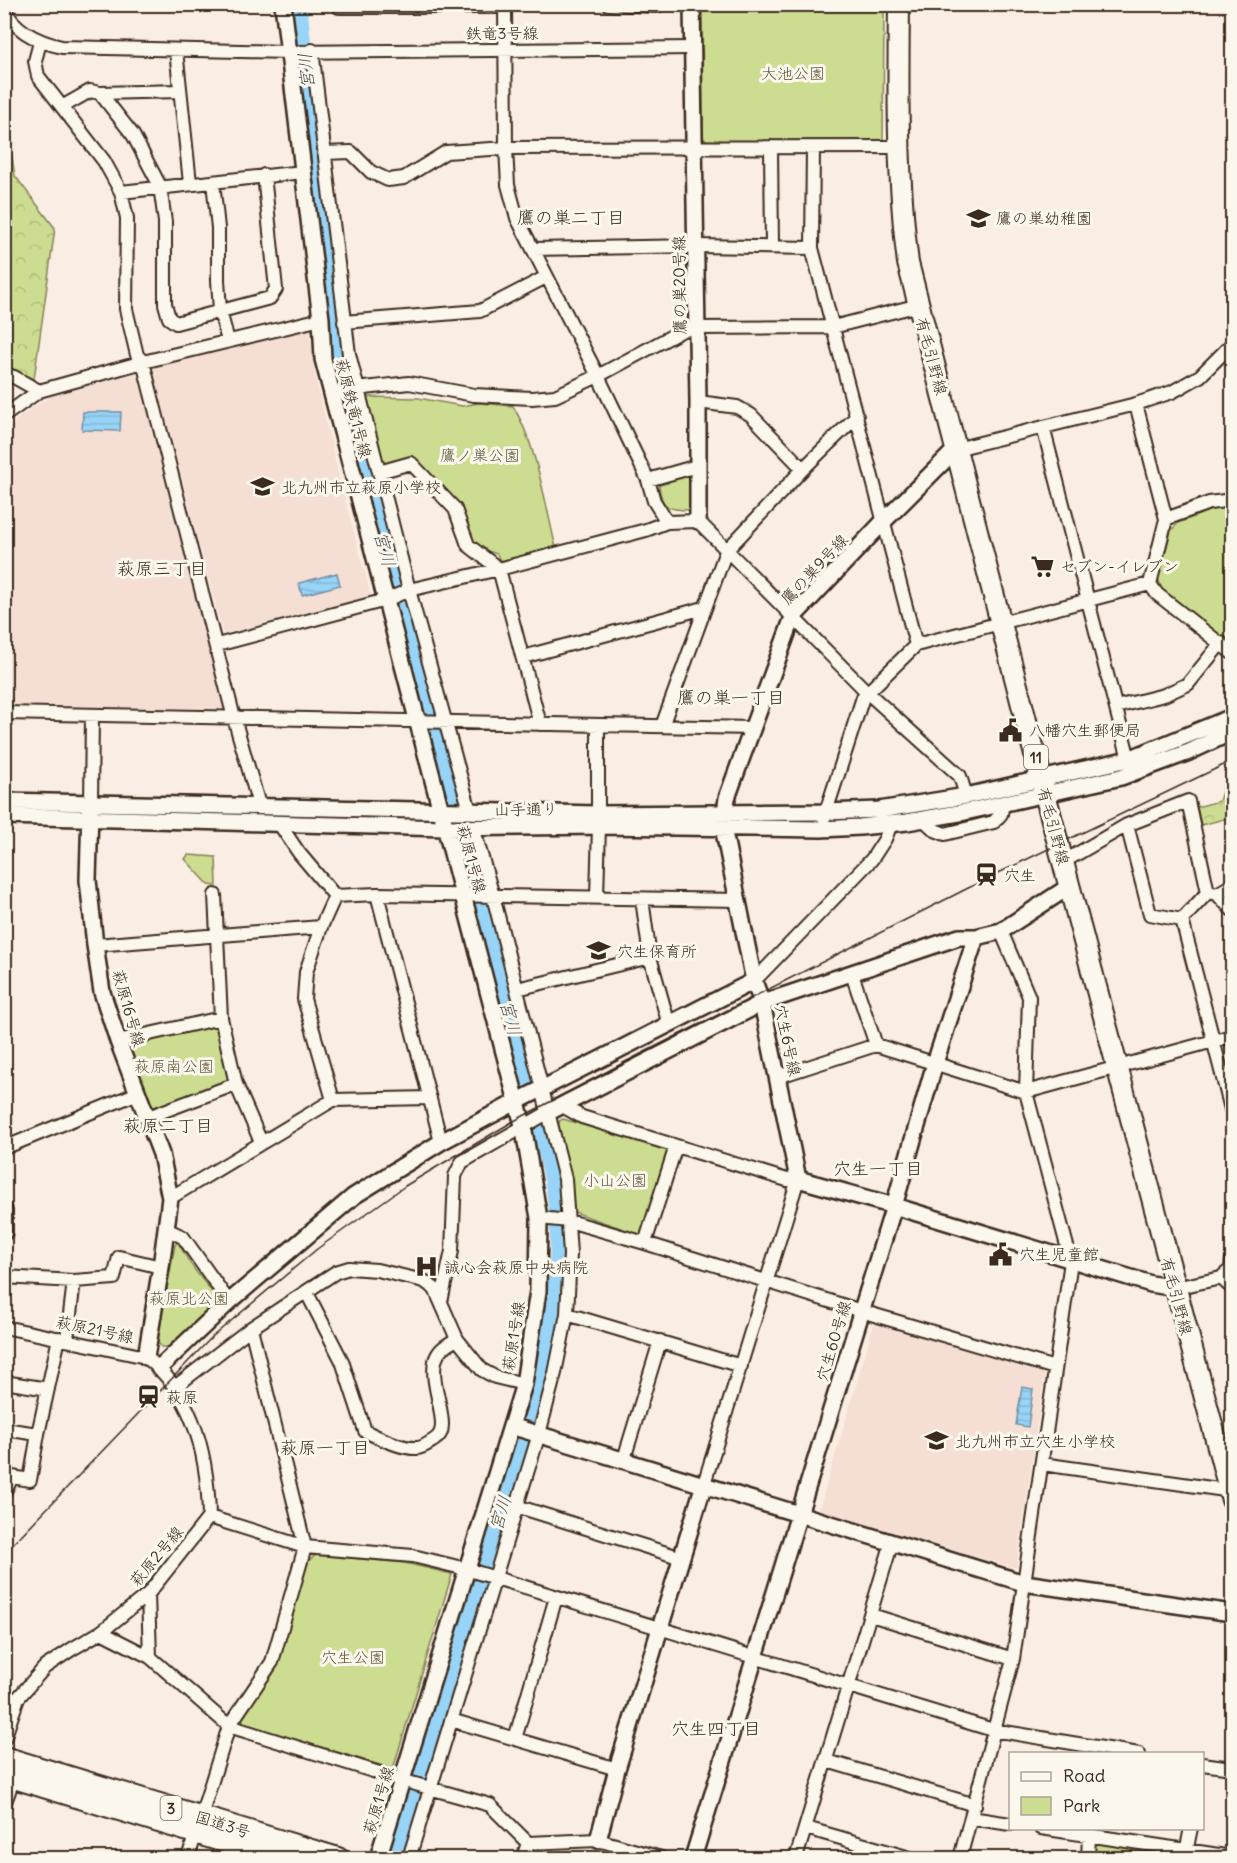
<svg xmlns="http://www.w3.org/2000/svg" width="1237" height="1863" viewBox="0 0 1237 1863" font-family="Delius,'Klee One',sans-serif">
	<defs>
		<pattern id="forest-crowns" width="20" height="18" patternUnits="userSpaceOnUse" patternTransform="scale(1.5)"><rect width="20" height="18" fill="#ccdc90"/><path d="M2 6a3 3 0 1 1 6 0M12 15a3 3 0 1 1 6 0" fill="none" stroke="#b0bd7c"/></pattern>
		<pattern id="water-rules" width="6" height="5" patternUnits="userSpaceOnUse" patternTransform="scale(1.5)"><rect width="6" height="5" fill="#97d4f8"/><path d="M0 2.5h6" fill="none" stroke="#83b6d4"/></pattern>
	</defs>
	<rect width="100%" height="100%" fill="#faede3"/>
	<filter id="ink" filterUnits="userSpaceOnUse"><feTurbulence type="fractalNoise" baseFrequency=".0167" numOctaves="2"/><feDisplacementMap in="SourceGraphic" scale="12" xChannelSelector="R" yChannelSelector="G"/><feConvolveMatrix kernelMatrix="1 2 1 2 8 2 1 2 1" color-interpolation-filters="sRGB"/></filter>
	<g filter="url(#ink)">
		<path fill="#f5ded4" d="M 309,329 L 316,380 L 340,481 L 371,596 L 223,634 L 153,368 Z
			M 137,373 L 224,709 L 5,705 L 5,434 L 20,416 L 52,396 Z
			M 875,1321 L 1045,1372 L 1016,1568 L 819,1510 Z"/>
		<path fill="#ccdc90" stroke="#848357" stroke-width="1.5" d="M 702,5 L 884,5 L 883,140 L 708,141 L 703,138 Z
			M 367,397 L 418,398 L 462,406 L 479,403 L 513,406 C 537,446 545,503 556,548 L 500,561 L 497,554 L 473,546 L 461,507 L 413,458 L 383,464 Z
			M 693,471 L 692,503 L 690,510 C 668,510 661,508 659,485 L 668,483 L 673,476 Z
			M 1232,507 L 1232,644 L 1162,591 L 1158,578 L 1171,531 L 1178,523 L 1211,510 Z
			M 188,855 L 216,857 L 217,886 L 209,885 L 185,859 Z
			M 217,1024 L 231,1082 L 149,1110 L 128,1042 Z
			M 563,1119 L 667,1149 L 669,1153 L 645,1232 L 640,1235 L 574,1212 L 559,1126 L 559,1121 Z
			M 178,1241 C 188,1264 203,1281 219,1300 L 169,1347 L 161,1347 L 157,1341 L 175,1245 Z
			M 316,1555 L 405,1563 L 452,1574 L 393,1769 L 245,1724 L 242,1719 L 274,1672 L 308,1561 Z
			M 1098,1843 L 1175,1854 L 1178,1858 L 1092,1858 L 1092,1845 Z"/>
		<path fill="url(#forest-crowns)" stroke="#848357" stroke-width="1.5" d="M 4,120 L 6,120 L 15,176 L 55,228 L 34,379 L 5,369 Z
			M 1232,768 L 1232,817 L 1201,825 L 1197,807 L 1219,801 L 1229,770 Z"/>
		<path fill="url(#water-rules)" stroke="#7290a1" stroke-width="1.5" d="M 83,412 L 121,412 L 120,431 L 82,430 Z
			M 337,573 L 340,585 L 302,595 L 299,583 Z
			M 1022,1387 L 1033,1389 L 1028,1427 L 1016,1425 Z"/>
		<g fill="none" stroke-linecap="round" stroke-linejoin="round">
			<path stroke="#97d4f8" stroke-width="18" d="M 298,4 L 332,331 L 341,385 L 452,787 L 459,836 L 488,926 L 529,1083
				M 396,1858 L 530,1419 C 547,1358 560,1298 559,1234 C 559,1197 549,1161 541,1125"/>
			<defs>
				<path id="minor" d="M 339,4 L 339,7 L 505,7
					M 505,4 L 506,148 L 508,185 L 517,218 L 598,376 L 648,480 L 654,501 L 667,522 L 698,521 L 868,693 L 960,776 L 966,796
					M 608,4 L 657,6 L 657,4
					M 4,8 C 15,32 39,42 62,47 L 288,52 L 693,48
					M 40,42 L 35,61 L 38,76 L 104,161 L 121,192 L 127,218 L 126,309 L 137,355 L 143,362 L 234,718 L 259,805
					M 176,50 L 190,183
					M 312,50 L 349,354 L 409,590 L 470,811
					M 180,91 L 100,93 L 133,135 L 160,186 L 165,222 L 165,304 L 169,318 L 176,323 L 270,298 L 276,289 L 264,175
					M 62,107 L 90,91 L 100,93
					M 771,147 L 772,247
					M 813,149 L 812,248 L 916,645
					M 324,153 L 351,152 L 371,172 L 388,180 L 404,178 L 446,152 L 506,148 L 898,147
					M 213,182 L 218,228 L 218,280 L 220,311 L 228,341
					M 121,192 L 303,172
					M 533,249 L 696,246 L 812,248
					M 344,322 L 480,311 L 546,277
					M 4,374 L 14,377 L 39,391
					M 331,395 L 356,389 L 409,383 L 474,395 L 532,398 L 555,396 L 598,376 L 683,330 L 697,328 L 833,327 L 919,305
					M 698,402 L 737,407 L 751,415 L 803,469
					M 1136,404 L 1166,519
					M 4,416 L 39,391 L 143,362 L 321,319
					M 1043,427 L 1129,759
					M 956,449 L 1136,404 L 1172,392 L 1200,376 L 1232,344
					M 379,472 L 411,463 L 455,509 L 468,545 L 499,569 L 540,724
					M 648,480 L 697,466
					M 1150,584 L 1166,519 L 1209,503 L 1232,500
					M 1150,584 L 1157,594 L 1232,653
					M 217,645 L 386,600 L 409,590 L 499,569 L 646,530 L 667,522
					M 523,657 L 704,608
					M 1116,707 L 1164,695 L 1188,684 L 1221,643
					M 4,713 L 753,728
					M 662,726 L 726,551 L 803,469 L 857,416
					M 91,804 L 92,715
					M 598,814 L 598,725
					M 824,818 L 863,697 L 916,645 L 1150,584
					M 923,819 L 935,830 L 945,834 L 994,822 L 1001,814 L 1003,804
					M 278,822 L 299,853 L 335,896 L 321,927 L 306,972 L 304,999 L 333,1100
					M 1127,825 L 1150,914 L 1182,920
					M 1063,862 L 1127,825 L 1188,801 L 1208,892
					M 1208,892 L 1182,920 L 1232,1113
					M 1208,892 L 1217,894 L 1232,910
					M 377,894 L 441,1142
					M 1217,894 L 1232,885
					M 215,895 L 221,1018 L 236,1084 L 261,1142
					M 335,896 L 377,894 L 739,900
					M 597,897 L 599,826
					M 642,899 L 650,957 L 669,1025
					M 95,945 L 321,927
					M 852,974 L 876,1045
					M 754,981 L 872,859 L 885,839 L 891,824
					M 517,989 L 650,957
					M 118,1041 L 221,1018
					M 777,1077 L 876,1045 L 1026,1092 L 1232,1036
					M 564,1104 L 566,1108 L 582,1117 L 787,1180 L 798,1179 L 704,1484
					M 148,1117 L 236,1084
					M 4,1148 L 138,1093
					M 170,1198 L 333,1100 L 430,1098
					M 539,1218 L 569,1221 L 645,1243 L 861,1311 L 1055,1368
					M 166,1229 L 183,1237 L 229,1302
					M 645,1243 L 676,1146
					M 4,1277 L 74,1281 L 114,1278 L 119,1257 L 161,1267
					M 1221,1278 L 1232,1288
					M 1175,1288 L 1221,1278 L 1231,1269 L 1232,1259
					M 307,1293 L 342,1361 L 365,1431 C 377,1437 403,1449 417,1448 C 423,1448 429,1443 434,1440 C 439,1437 442,1432 442,1425 C 442,1404 431,1383 435,1361 C 438,1349 447,1345 457,1339
					M 441,1302 L 452,1251 L 455,1176 L 462,1162 L 549,1112
					M 567,1314 L 741,1366
					M 4,1327 L 146,1357 C 195,1395 208,1458 209,1517 L 148,1594 L 101,1632 L 72,1649 L 45,1667 L 18,1698 L 4,1739
					M 67,1339 L 74,1281
					M 4,1382 L 48,1389
					M 175,1387 L 251,1328 L 336,1272 L 349,1268 L 377,1270 L 424,1281 L 435,1289 L 457,1339 L 482,1370 L 495,1377 L 524,1384
					M 4,1429 L 38,1434
					M 624,1459 L 660,1341
					M 1042,1464 L 1232,1491
					M 4,1493 L 12,1477 L 30,1480 L 38,1434 L 59,1338
					M 516,1506 L 682,1558
					M 209,1517 L 305,1547 L 413,1556 L 466,1569 L 993,1730 L 1139,1754
					M 148,1594 L 150,1657 L 229,1726 L 408,1782 L 490,1805 L 528,1843 L 598,1840 L 661,1858
					M 871,1615 L 1013,1659
					M 101,1632 L 150,1657
					M 451,1720 L 617,1769
					M 515,1739 L 556,1597
					M 827,1761 L 975,1805
					M 1202,1764 L 1232,1768
					M 4,1805 L 14,1777
					M 971,1818 L 1010,1824
					M 806,1828 L 910,1858
					M 1041,1828 L 1232,1857
					M 1185,1857 L 1191,1828
					M 188,1858 L 229,1726 L 272,1662 L 305,1547 L 251,1328
					M 409,1858 L 539,1434 L 555,1373 L 567,1314 L 570,1254 L 565,1179 L 493,896 L 473,827
					M 523,1858 L 528,1843
					M 796,1858 L 892,1542
					M 960,1858 L 1013,1659 L 1071,1261 L 1026,1092 L 1029,997 L 1001,931
					M 1088,1858 L 1089,1836"/>
				<path id="tertiary" d="M 283,4 L 321,319 L 323,359 L 523,1125 L 539,1218 L 538,1291 L 524,1384 L 378,1858
					M 692,4 L 698,402 L 698,521
					M 956,449 L 883,522 L 793,617 L 727,798 L 723,827 L 754,981 L 762,1003 L 798,1179 L 894,1206 L 1151,1284 L 1175,1288
					M 4,801 L 598,814 L 825,812 L 879,810 L 966,796 L 1129,759 L 1232,717
					M 90,810 L 88,880 L 95,945 L 102,992 L 118,1041 L 161,1154 L 170,1198 L 161,1267 L 146,1357
					M 4,816 L 445,828 L 599,826 L 821,829 L 860,827 L 907,822 L 965,812 L 1121,777 L 1189,752 L 1232,732
					M 549,1112 L 762,1003 L 959,937 L 976,937
					M 4,1210 L 4,1232
					M 159,1368 L 229,1302 L 354,1196 L 441,1142 L 516,1102 L 754,981
					M 511,1426 L 1024,1583 L 1232,1613
					M 598,1840 L 617,1769 L 704,1484
					M 693,1858 L 894,1206 L 935,1063 L 976,937 L 1001,931 L 1070,886"/>
				<path id="primary" d="M 899,4 C 898,91 897,177 908,263 L 1045,794 L 1232,1500"/>
				<path id="trunk" d="M 4,1757 L 338,1858
					M 4,1775 L 277,1858"/>
			</defs>
			<use href="#minor" stroke="#3b2a1e" stroke-width="16"/>
			<use href="#tertiary" stroke="#3b2a1e" stroke-width="20"/>
			<use href="#primary" stroke="#3b2a1e" stroke-width="24"/>
			<use href="#trunk" stroke="#3b2a1e" stroke-width="24"/>
			<use href="#minor" stroke="#fbf7ec" stroke-width="12"/>
			<use href="#tertiary" stroke="#fbf7ec" stroke-width="15"/>
			<use href="#primary" stroke="#fbf7ec" stroke-width="20"/>
			<use href="#trunk" stroke="#fbf7ec" stroke-width="20"/>
			<path stroke="#3b2a1e" stroke-width="1.5" d="M 4,1553 L 213,1336 L 317,1249 L 405,1186 L 512,1122 L 625,1062 L 988,878 L 1232,761"/>
		</g>
	</g>
	<defs>
		<symbol id="school-bare" viewBox="-9 -9 18 18"><path d="M0-5L7-2L0 1L-7-2ZM-4 1L0 2.5L4 1V4Q0 6-4 4Z" fill="#3b2a1e" stroke="#fbf7ec" stroke-width="2.5" paint-order="stroke"/></symbol>
		<symbol id="supermarket-bare" viewBox="-9 -9 18 18"><path d="M-6-5.5h2.5l.6 2H6L4.5 2H-2.5L-4.4-4H-6ZM-1.5 3.2a1.3 1.3 0 1 0 .1 0ZM3 3.2a1.3 1.3 0 1 0 .1 0Z" fill="#3b2a1e" stroke="#fbf7ec" stroke-width="2.5" paint-order="stroke"/></symbol>
		<symbol id="civic-bare" viewBox="-9 -9 18 18"><path d="M-.6-6.5H3V-4.5H.6V-3L4-1V1h2V6H-6V1h2V-1L-.6-3ZM-1.2 2.5V6h2.4V2.5Z" fill="#3b2a1e" stroke="#fbf7ec" stroke-width="2.5" paint-order="stroke"/></symbol>
		<symbol id="station-bare" viewBox="-9 -9 18 18"><path d="M-3-6H3Q5-6 5-4V2Q5 4 3 4L4.5 6H3L1.5 4h-3L-3 6H-4.5L-3 4Q-5 4-5 2V-4Q-5-6-3-6ZM-3.5-4v3h7v-3ZM-3.5 1v1.5H-2V1ZM2 1v1.5H3.5V1Z" fill="#3b2a1e" stroke="#fbf7ec" stroke-width="2.5" paint-order="stroke"/></symbol>
		<symbol id="hospital-bare" viewBox="-9 -9 18 18"><path d="M-5-5h3v3.5h4V-5h3V5h-3V1.5h-4V5h-3Z" fill="#3b2a1e" stroke="#fbf7ec" stroke-width="2.5" paint-order="stroke"/></symbol>
	</defs>
	<g fill-rule="evenodd">
		<use href="#school-bare" x="962" y="202" width="33" height="33"/>
		<use href="#school-bare" x="246" y="470" width="33" height="33"/>
		<use href="#supermarket-bare" x="1026" y="550" width="33" height="33"/>
		<use href="#civic-bare" x="994" y="714" width="33" height="33"/>
		<use href="#station-bare" x="970" y="858" width="33" height="33"/>
		<use href="#school-bare" x="582" y="934" width="33" height="33"/>
		<use href="#civic-bare" x="984" y="1238" width="33" height="33"/>
		<use href="#hospital-bare" x="410" y="1250" width="33" height="33"/>
		<use href="#station-bare" x="132" y="1380" width="33" height="33"/>
		<use href="#school-bare" x="920" y="1424" width="33" height="33"/>
	</g>
	<g text-anchor="middle" dominant-baseline="central" stroke-width="6" stroke-linejoin="round" paint-order="stroke">
		<g fill="#fbf7ec" stroke="#75685c" stroke-width="1.5">
			<rect x="1024" y="745" width="24" height="24" rx="4.5"/>
			<rect x="160.5" y="1796" width="21" height="24" rx="4.5"/>
		</g>
		<g font-size="15" font-weight="bold" fill="#3b2a1e">
			<text x="1036" y="757">11</text>
			<text x="171" y="1808">3</text>
		</g>
		<g font-size="16" fill="#3b2a1e" stroke="#fbf7ec">
			<text x="502" y="33">鉄竜3号線</text>
			<text transform="translate(679 285) rotate(-91)">鷹の巣20号線</text>
			<text transform="translate(932 356) rotate(75)">有毛引野線</text>
			<text transform="translate(354 408) rotate(76)">萩原鉄竜1号線</text>
			<text transform="translate(814 569) rotate(-47)">鷹の巣9号線</text>
			<text transform="translate(526 809) rotate(-1)">山手通り</text>
			<text transform="translate(1054 826) rotate(75)">有毛引野線</text>
			<text transform="translate(472 859) rotate(75)">萩原1号線</text>
			<text transform="translate(129 1008) rotate(74)">萩原16号線</text>
			<text transform="translate(788 1040) rotate(78)">穴生6号線</text>
			<text transform="translate(1177 1296) rotate(75)">有毛引野線</text>
			<text transform="translate(95 1329) rotate(12)">萩原21号線</text>
			<text transform="translate(513 1336) rotate(-81)">萩原1号線</text>
			<text transform="translate(833 1341) rotate(-73)">穴生60号線</text>
			<text transform="translate(156 1556) rotate(-50)">萩原2号線</text>
			<text transform="translate(378 1800) rotate(-73)">萩原1号線</text>
			<text transform="translate(223 1824) rotate(17)">国道3号</text>
		</g>
		<g font-size="16" fill="#5f563a" stroke="#fbf7ec">
			<text x="793" y="73">大池公園</text>
			<text x="480" y="455">鷹ノ巣公園</text>
			<text x="174" y="1066">萩原南公園</text>
			<text x="615" y="1180">小山公園</text>
			<text x="189" y="1298">萩原北公園</text>
			<text x="353" y="1657">穴生公園</text>
		</g>
		<g font-size="16" fill="#3b2a1e" stroke="#fbf7ec" text-anchor="start">
			<text x="996" y="218">鷹の巣幼稚園</text>
			<text x="281" y="487">北九州市立萩原小学校</text>
			<text x="1060" y="566">セブン-イレブン</text>
			<text x="1029" y="730">八幡穴生郵便局</text>
			<text x="1004" y="875">穴生</text>
			<text x="617" y="951">穴生保育所</text>
			<text x="1019" y="1254">穴生児童館</text>
			<text x="444" y="1267">誠心会萩原中央病院</text>
			<text x="166" y="1397">萩原</text>
			<text x="955" y="1441">北九州市立穴生小学校</text>
		</g>
		<g font-size="18" font-style="italic" fill="#525454" stroke="#fbf7ec">
			<text transform="translate(306 71) rotate(-96)">宮川</text>
			<text transform="translate(385 549) rotate(75)">宮川</text>
			<text transform="translate(511 1018) rotate(75)">宮川</text>
			<text transform="translate(500 1513) rotate(-73)">宮川</text>
		</g>
		<g font-size="18" fill="#3b2a1e" stroke="#fbf7ec">
			<text x="571" y="217">鷹の巣二丁目</text>
			<text x="162" y="568">萩原三丁目</text>
			<text x="731" y="697">鷹の巣一丁目</text>
			<text x="168" y="1125">萩原二丁目</text>
			<text x="878" y="1168">穴生一丁目</text>
			<text x="325" y="1447">萩原一丁目</text>
			<text x="716" y="1728">穴生四丁目</text>
		</g>
	</g>
	<rect width="1237" height="1863" fill="none" stroke="#fbf7ec" stroke-width="24"/>
	<rect x="12" y="12" width="1213" height="1839" fill="none" stroke="#3b2a1e" stroke-width="2" filter="url(#ink)"/>
	<rect x="1009" y="1752" width="195" height="78" fill="#fbf7ec" stroke="#aea59a" stroke-width="1.5"/>
	<rect x="1021" y="1772" width="30" height="9" fill="#fbf7ec" stroke="#aea59a" stroke-width="1.5"/>
	<text x="1063" y="1782" font-size="18" fill="#3b2a1e">Road</text>
	<rect x="1021" y="1797" width="30" height="18" fill="#ccdc90" stroke="#aea59a" stroke-width="1.5"/>
	<text x="1063" y="1812" font-size="18" fill="#3b2a1e">Park</text>
</svg>
